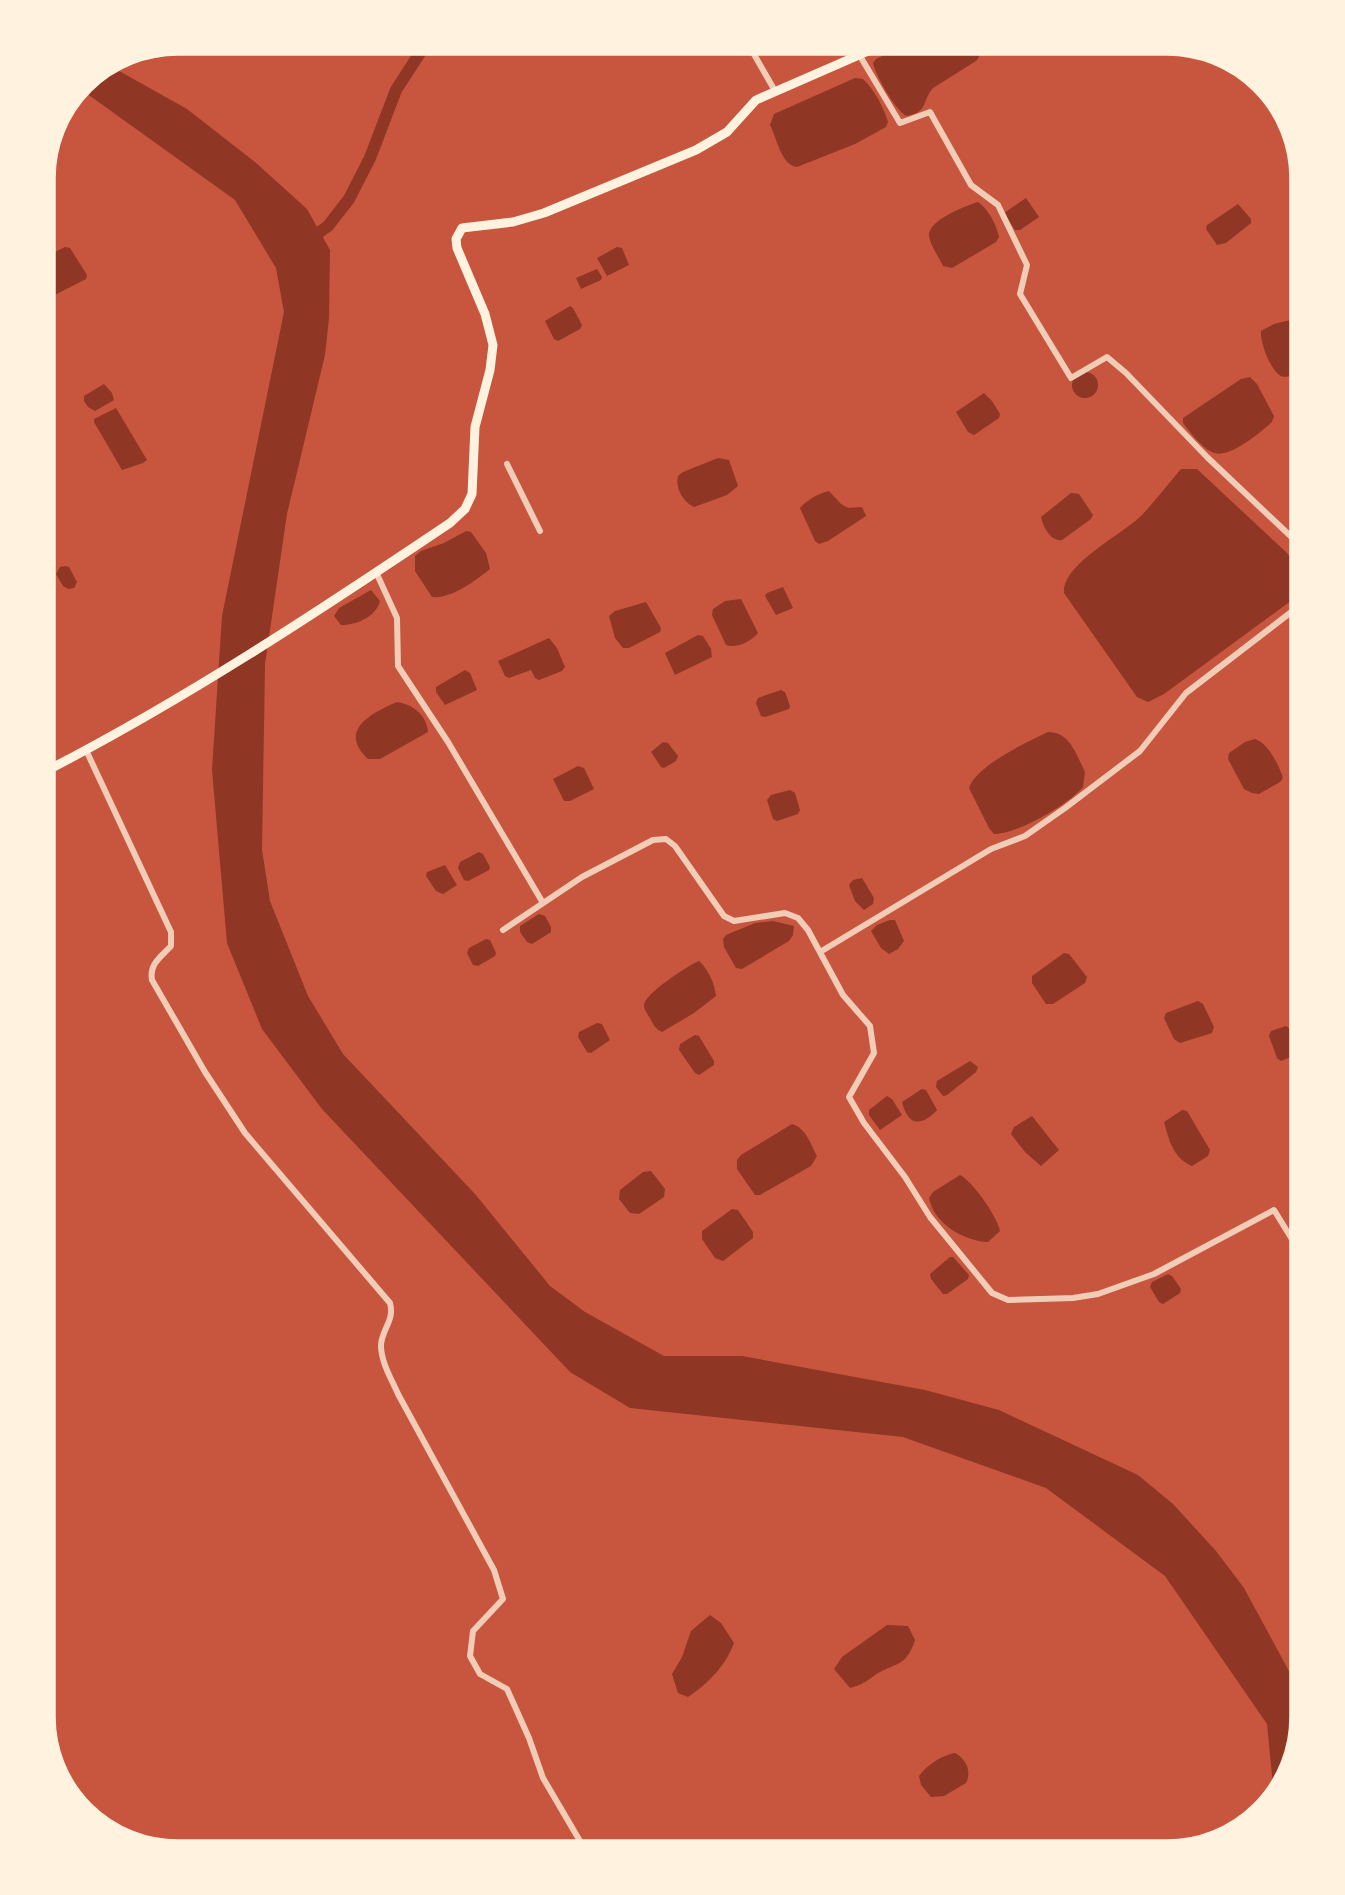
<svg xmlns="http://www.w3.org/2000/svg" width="1345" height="1895" viewBox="0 0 1345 1895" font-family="'Roboto Condensed',sans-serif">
	<rect width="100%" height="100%" fill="#c8553d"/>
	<path fill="#8f3625" d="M 601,42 L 657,42 C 638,51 618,59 601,42 Z
		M 912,42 L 972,42 L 979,57 L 976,61 L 933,88 C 921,102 929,112 906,116 C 894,108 876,76 873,63 L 876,59 Z
		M 112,67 L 187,109 L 255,162 L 307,209 L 330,250 L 329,318 L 325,355 L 287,514 L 265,664 L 262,850 L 270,901 L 308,996 L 343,1054 L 475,1194 L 550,1286 L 585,1312 L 664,1356 L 742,1356 L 925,1390 L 999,1410 L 1138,1475 L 1173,1504 L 1216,1551 L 1244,1588 L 1290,1673 L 1303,1706 L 1303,1718 L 1285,1785 L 1274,1796 L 1267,1724 L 1165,1576 L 1046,1488 L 903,1437 L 630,1408 L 570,1372 L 322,1109 L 262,1029 L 227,943 L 212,770 L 222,616 L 284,312 L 276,268 L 235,200 L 79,88 L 88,76 Z
		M 855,78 L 863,79 C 874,89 884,108 888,122 L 886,127 L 855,144 L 797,167 C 781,165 777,138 770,125 L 774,114 Z
		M 1026,198 L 1039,217 L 1020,230 L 1015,230 L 1004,213 Z
		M 978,202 C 989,210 996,224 999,237 L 996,242 L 952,268 L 943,266 C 939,257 930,245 929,235 C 929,220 965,206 978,202 Z
		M 1238,204 L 1251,219 L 1251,223 L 1226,243 L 1217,245 L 1206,229 L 1207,225 Z
		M 65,247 L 70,248 L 87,275 L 86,279 L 45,300 L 42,299 L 42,258 Z
		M 617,247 L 622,248 L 629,265 L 607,276 L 597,258 Z
		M 597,269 L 602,277 L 601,280 L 581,289 L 576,278 Z
		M 570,306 L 573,308 L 582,325 L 580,329 L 558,341 L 554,339 L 545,321 Z
		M 1303,317 L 1303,371 C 1297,373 1287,379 1281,376 C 1270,370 1260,342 1261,331 L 1274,324 Z
		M1072 385a13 13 0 1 1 26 0a13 13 0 1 1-26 0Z
		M 1250,377 L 1257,384 L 1274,416 L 1272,422 C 1261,432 1230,458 1215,453 C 1203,450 1190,432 1183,423 L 1183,418 L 1241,379 Z
		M 104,384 L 112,393 L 114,400 L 95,411 L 88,407 L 84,401 L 84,396 Z
		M 984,393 L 992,401 L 1000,414 L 999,418 L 974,435 L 968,432 L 956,412 Z
		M 116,408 L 147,460 L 143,463 L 122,470 L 94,422 L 94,419 Z
		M 42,419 L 54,438 L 53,445 L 42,453 Z
		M 718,458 L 729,460 L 738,486 L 727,495 L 694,507 C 683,502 675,488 678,476 L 683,472 Z
		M 1181,469 L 1197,469 L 1287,553 L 1303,575 L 1303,592 L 1164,694 L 1148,702 L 1137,697 L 1064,593 C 1062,564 1122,535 1142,515 C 1156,500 1168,484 1181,469 Z
		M 829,491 L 841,504 L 848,508 L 862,507 L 866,516 L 828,541 L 819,544 L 815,541 L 800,508 C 807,500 819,493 829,491 Z
		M 1071,493 L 1079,494 L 1093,515 L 1091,519 L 1062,540 C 1051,542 1043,527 1041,517 Z
		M 466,531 L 471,532 L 486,553 L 490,569 C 475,581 451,599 432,597 L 415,571 L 415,556 L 421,551 L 444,543 Z
		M 65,566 L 69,567 L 77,582 L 74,588 L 68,589 L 63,586 L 56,574 L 60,567 Z
		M 783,587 L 793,608 L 776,615 L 765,596 L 767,593 Z
		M 371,590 L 380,601 C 376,617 356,625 341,625 L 334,616 L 339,608 Z
		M 741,599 L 758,633 C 752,641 736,649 726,645 L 712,615 L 713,609 L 725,601 Z
		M 646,602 L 661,628 L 660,632 L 629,648 L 623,648 L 615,638 L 609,616 L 615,611 Z
		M 698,635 L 703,636 L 711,649 L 712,657 L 675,675 L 665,653 Z
		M 549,638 L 557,648 L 565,667 L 562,671 L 539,680 L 535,678 L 531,670 L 509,678 L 505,676 L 498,661 Z
		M 465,670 L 470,673 L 477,690 L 445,705 L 436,692 L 436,687 Z
		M 781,690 L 785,692 L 790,706 L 789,709 L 765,717 L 761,716 L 756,703 L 758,698 Z
		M 397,702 C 413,704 427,716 428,732 L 380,759 L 368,759 C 337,730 372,713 397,702 Z
		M 1048,732 C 1070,732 1076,754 1085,772 L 1083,787 C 1068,805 1017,834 994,834 L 989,828 L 969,788 C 977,765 1027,742 1048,732 Z
		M 1255,739 C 1268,743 1279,765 1283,778 L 1280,782 L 1259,794 L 1252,793 L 1244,789 L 1228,759 L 1229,753 L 1245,742 Z
		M 663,742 L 668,743 L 678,756 L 676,761 L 664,768 L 661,767 L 651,752 Z
		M 578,766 L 584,768 L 594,789 L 570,801 L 564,801 L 553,779 Z
		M 790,790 L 795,793 L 800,810 L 798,814 L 777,821 L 773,819 L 767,800 L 771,795 Z
		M 479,852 L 483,854 L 490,867 L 489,870 L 468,881 L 464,880 L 458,868 L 460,862 Z
		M 445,865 L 457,885 L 443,894 L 436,891 L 426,876 L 427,872 Z
		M 862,878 L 874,898 L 873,904 L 864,910 L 855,901 L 849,885 L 853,880 Z
		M 539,914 L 545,916 L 551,927 L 551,932 L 532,944 L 527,942 L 520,932 L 520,926 Z
		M 890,920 L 895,920 L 904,941 L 898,949 L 889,954 L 881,948 L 871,931 L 877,925 Z
		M 773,921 L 794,926 L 793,935 L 789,941 L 742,969 L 736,968 L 724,947 L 723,939 L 726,935 L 755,923 Z
		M 486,939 L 490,940 L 496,953 L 495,956 L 478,966 L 473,965 L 467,953 L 469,948 Z
		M 1064,953 L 1069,954 L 1087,977 L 1085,983 L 1053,1004 L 1046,1004 L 1032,983 L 1032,976 Z
		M 699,961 C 708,969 715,984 716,996 L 694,1013 L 662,1032 C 656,1029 654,1026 651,1020 C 649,1016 644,1010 644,1005 C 644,994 689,965 699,961 Z
		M 1198,1001 L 1203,1004 L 1214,1027 L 1212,1033 L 1180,1043 L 1174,1039 L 1164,1018 L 1166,1013 Z
		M 597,1023 L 602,1024 L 610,1040 L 591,1053 L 587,1052 L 578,1037 L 579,1032 Z
		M 1286,1026 L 1289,1028 L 1298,1052 L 1296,1055 L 1281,1061 L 1277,1058 L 1269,1036 L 1271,1031 Z
		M 695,1035 L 699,1036 L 714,1061 L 714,1065 L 699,1075 L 695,1073 L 679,1050 L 680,1044 Z
		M 970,1061 L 978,1067 L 976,1072 L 947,1095 L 943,1096 L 936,1087 L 937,1081 Z
		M 922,1089 L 926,1090 L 937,1110 C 921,1127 908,1126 902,1102 Z
		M 887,1096 L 892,1099 L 902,1115 L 880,1130 L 869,1115 L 869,1110 Z
		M 1182,1110 L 1187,1111 L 1210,1150 L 1208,1156 L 1192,1166 C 1173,1158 1169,1140 1164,1122 Z
		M 1032,1116 L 1059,1150 L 1041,1166 L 1025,1152 L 1011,1134 L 1014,1127 Z
		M 792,1124 C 806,1128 811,1145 817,1156 L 811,1166 L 760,1195 L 755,1195 L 737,1169 L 737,1160 L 741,1155 Z
		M 651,1171 L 665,1189 L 664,1197 L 639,1214 L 630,1213 L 619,1199 L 620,1190 L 643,1172 Z
		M 960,1175 C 973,1182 997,1216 1000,1231 L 988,1242 C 964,1241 934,1224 929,1198 L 933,1192 Z
		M 732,1209 L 738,1210 L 753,1232 L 753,1238 L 723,1261 L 715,1258 L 702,1239 L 702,1231 Z
		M 950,1257 L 953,1257 L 969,1275 L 968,1279 L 947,1294 L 943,1294 L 931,1279 L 930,1274 Z
		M 1168,1274 L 1172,1276 L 1181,1289 L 1180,1293 L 1163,1304 L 1159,1302 L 1150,1287 L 1152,1282 Z
		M 710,1615 L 721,1623 L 734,1643 C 726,1665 708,1684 688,1697 L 678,1693 L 672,1674 L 682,1657 L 691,1631 Z
		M 887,1625 L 908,1626 L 915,1640 C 906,1668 895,1662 875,1675 C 866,1682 861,1685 850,1688 L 834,1669 L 842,1657 Z
		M 955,1753 C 966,1759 972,1771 966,1783 L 944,1796 L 931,1797 L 921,1785 L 919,1776 C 927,1765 942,1755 955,1753 Z
		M 433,1841 L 439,1841 L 450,1853 L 412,1853 L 419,1846 Z"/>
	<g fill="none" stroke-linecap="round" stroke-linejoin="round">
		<path stroke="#8f3625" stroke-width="12" d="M 306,242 L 328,226 L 349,199 L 370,158 L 396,90 L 427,42"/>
		<path stroke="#f1ccb7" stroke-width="6" d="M 747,42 L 775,91
			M 860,56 L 900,123 L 930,112 L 971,185 L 998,205 L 1027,265 L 1020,294 L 1071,378 L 1107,357 L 1126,373 L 1207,457 L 1303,548
			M 507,464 L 540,531
			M 376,572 L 397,618 L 398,666 L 448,742 L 543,903
			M 86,750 L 171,932 L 171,946 C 161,957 149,964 152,980 L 205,1072 L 245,1133 L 390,1303 C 395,1321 381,1330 381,1346 C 381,1362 392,1380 398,1394 L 494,1570 L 503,1599 L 473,1631 L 470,1656 L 480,1674 L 507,1689 L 529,1738 L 543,1778 L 587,1853
			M 503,930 L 582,877 L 653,840 L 666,839 L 675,846 L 724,916 L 734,921 L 785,913 L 798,918 L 808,930 L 843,995 L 870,1026 L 874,1053 L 849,1097 L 864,1123 L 905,1177 L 930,1217 L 992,1293 L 1008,1300 L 1073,1298 L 1098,1294 L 1154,1274 L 1274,1210 L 1303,1257
			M 820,952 L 991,849 L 1025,836 L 1065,808 L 1140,751 L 1186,693 L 1303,603"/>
		<path stroke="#fff3e0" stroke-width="9" d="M 42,773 C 183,701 319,611 450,523 L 465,509 L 472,494 L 475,427 L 490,370 L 493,345 L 485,314 L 457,248 L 456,239 L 462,228 L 513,222 L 544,213 L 696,150 L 727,132 L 756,100 L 889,42"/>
	</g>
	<path d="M0 0H1345V1895H0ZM178 54H1167A124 124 0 0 1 1291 178V1717A124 124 0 0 1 1167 1841H178A124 124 0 0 1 54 1717V178A124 124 0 0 1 178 54Z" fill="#fff3e0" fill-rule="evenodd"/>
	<path fill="none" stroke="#fff3e0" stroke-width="3.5" d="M178 54H1167A124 124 0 0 1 1291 178V1717A124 124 0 0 1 1167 1841H178A124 124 0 0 1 54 1717V178A124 124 0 0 1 178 54Z"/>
</svg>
